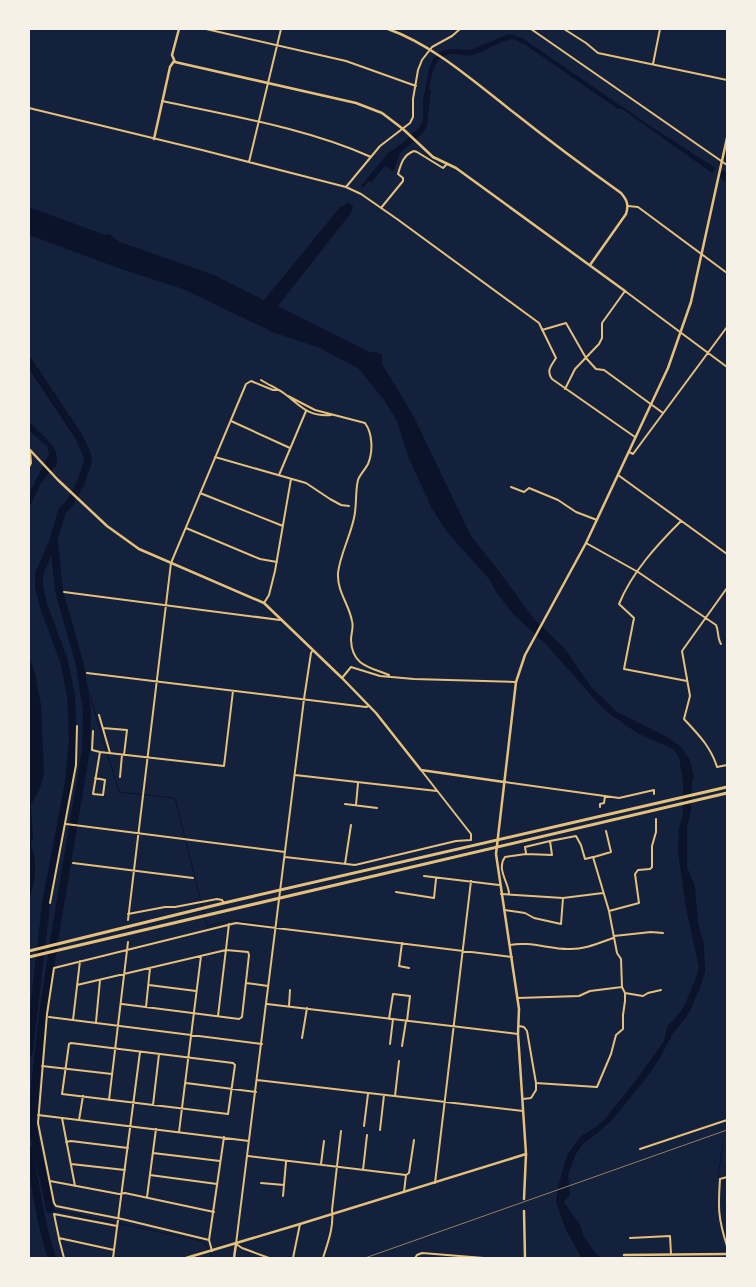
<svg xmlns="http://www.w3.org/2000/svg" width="756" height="1287" viewBox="0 0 756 1287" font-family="Barlow,sans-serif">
	<rect width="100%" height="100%" fill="#14213d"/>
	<path fill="#0b132b" d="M 509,34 L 522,38 L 655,129 L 714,167 L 715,169 L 712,173 L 622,109 L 618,109 L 524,44 L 514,39 C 499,41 487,50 473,55 C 466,57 461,54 454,54 C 434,53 432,75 429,89 L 431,90 L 427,126 L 423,133 L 400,153 L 393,171 L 385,166 L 371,183 L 369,181 L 363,188 L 361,186 L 388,153 L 404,142 L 419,128 L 423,120 L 423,101 L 429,69 L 433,59 L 442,51 L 450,49 L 470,50 Z
		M 348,202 L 353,206 L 351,213 L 278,306 L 370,352 L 379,353 L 382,355 L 382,364 L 413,415 L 471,536 L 498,570 L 535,620 L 565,649 L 592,688 L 617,712 L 667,737 L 680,746 L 690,760 L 694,777 L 692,781 L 691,810 L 687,827 L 687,867 L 695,886 L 698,923 L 704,944 L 705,972 L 701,985 L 689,1013 L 672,1035 L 661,1056 L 650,1073 L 614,1118 L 600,1131 L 583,1144 L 576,1154 L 568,1175 L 570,1194 L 564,1202 L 580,1225 L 583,1235 L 595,1253 L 601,1258 L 583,1258 L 581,1257 L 566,1230 L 556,1202 L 558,1187 L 567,1155 L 581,1136 L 596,1127 L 605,1119 L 639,1076 L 664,1041 L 667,1027 L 681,1011 L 686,1002 L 695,980 L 699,968 L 686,908 L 678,852 L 679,828 L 683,814 L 683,783 L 679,757 L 673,749 L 637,733 L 610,714 L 595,700 L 546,644 L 514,615 L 496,592 L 490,580 L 447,532 L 431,507 L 408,456 L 397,421 L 384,400 L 359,369 L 320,348 L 275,333 L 183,289 L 121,269 L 29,235 L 29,207 L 105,235 L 109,234 L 120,242 L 214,275 L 264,300 L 341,206 L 344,206 Z
		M 29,421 C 41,436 62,445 56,467 L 54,467 L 41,483 L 29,508 L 29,491 L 32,488 L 49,454 L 47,446 L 29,431 Z
		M 29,657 L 35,673 L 41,705 L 44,772 L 41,786 L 31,806 L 33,837 L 31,845 L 35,858 L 35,876 L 29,905 Z"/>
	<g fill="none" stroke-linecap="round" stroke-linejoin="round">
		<path stroke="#0b132b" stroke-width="1" d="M 83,684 L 86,683 L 119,792 L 175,798 L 207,926 L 233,920 L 273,926
			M 718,1177 L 723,1143
			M 50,1209 L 202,1241 L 208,1248 L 212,1258"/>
		<path stroke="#0b132b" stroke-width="8" d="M 723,175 L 727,178
			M 29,362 L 79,437 L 87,455 L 88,462 L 81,482 L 70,503 L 62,511 L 53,542 L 39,574 L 39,587 L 43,604 L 64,661 L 71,696 L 73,739 L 69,782 L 46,904 L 29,1052
			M 29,1150 C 36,1186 40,1223 52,1258
			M 50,1209 L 34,1135 L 33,1119 L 35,1087 L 43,1014 L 55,935 L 86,750 L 87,712 L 80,665 L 59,591 L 54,543"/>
		<path stroke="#e5c07b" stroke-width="2" d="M 206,29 L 346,61 L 416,86
			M 531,29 L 727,165
			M 564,29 L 586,43 L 598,53 L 727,80
			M 653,64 L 660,29
			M 162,101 C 231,116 306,128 371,157
			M 29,108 L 202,150 L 346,187 L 361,194 L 397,219 L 539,323 L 556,358 C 551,366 546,371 552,379 L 635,437
			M 249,162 L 281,29
			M 346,187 L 380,146 L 410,123 L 413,117 L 413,99 L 418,70 L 422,60 L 432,47 L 452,36 L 460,29
			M 628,206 L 638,207 L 727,273
			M 381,208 L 403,181 L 403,178 L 398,174 C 401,164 403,155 414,151 L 417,152 L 443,168 L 447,164
			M 542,330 L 566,323 L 586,358 L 596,369 L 604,370 L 663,413
			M 261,380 C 269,385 278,389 285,394 C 301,406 308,417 331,415
			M 565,389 L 575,369 L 599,344 L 602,338 L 602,323 L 625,291 L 727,367
			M 288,396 L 315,410 L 365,423 C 373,434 373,452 368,464 C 365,470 360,474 358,480 C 355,492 357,506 354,518 C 350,537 340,555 338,573 C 337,592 349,604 352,621 C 354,627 351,633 351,640 C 352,666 370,667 389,675
			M 231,421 L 290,448
			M 629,452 L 633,454 L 727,327
			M 215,457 L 306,483 L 330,499 L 341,505 L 349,506
			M 29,467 L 31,463 L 30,450
			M 279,475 L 306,411
			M 618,475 L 727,554
			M 511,487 L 524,492 L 529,488 L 558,500 L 576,512 L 597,520
			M 200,493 L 283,526
			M 681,521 C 657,545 632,572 619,604 L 634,618 L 624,669 L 687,681
			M 186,528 L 260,559 L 277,562
			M 586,543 L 638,572 L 716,625 C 719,631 717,638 721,644
			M 727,588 L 682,651 L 690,696 L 684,719 C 698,734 711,747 717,767 L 727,765
			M 64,592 L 280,620
			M 264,603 L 269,595 L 275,571 L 291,479
			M 87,673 L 366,707 L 369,706
			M 342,678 L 351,667 L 380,676 L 414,679 L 516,682
			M 99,715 L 110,753
			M 103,728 L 127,730 L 124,755
			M 93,731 L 92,750 L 100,752 L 93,794 L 103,795 L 105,780 L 95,778
			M 100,752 L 224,766 L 233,691
			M 295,775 L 437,791
			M 120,777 L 122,755
			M 505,782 L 619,798 L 654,790 L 654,794
			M 345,804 L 377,808
			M 356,805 L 358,783
			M 600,807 L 600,804 L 604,803 L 605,796
			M 66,824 L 285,852
			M 526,853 L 525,847 L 550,841
			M 285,857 L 355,865 L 456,841 L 471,840 L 471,834 L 421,770
			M 594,857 L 611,852 L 606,831
			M 73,863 L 193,878
			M 345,864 L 351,825
			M 424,876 L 499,885
			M 396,892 L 434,898 L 436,879
			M 501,894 L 563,898 L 603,893
			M 509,894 C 509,883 496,869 505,857 L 526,854 L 552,855 L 550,841 L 576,836 L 581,845 L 585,859 L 593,857 L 609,911 L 617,953 L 621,959 L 622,987 L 625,993 L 625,1001 L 623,1015 L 623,1029 L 616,1035 L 611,1054 L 597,1087 L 536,1083 L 536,1090 L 531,1098 L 523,1099
			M 50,903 L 76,765 L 77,726
			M 504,910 L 525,913 L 534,918 L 561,924 L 563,898
			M 609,911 L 639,903 L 635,874 L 638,870 L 650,869 L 652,867 L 652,846 L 656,832 L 656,819
			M 128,914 L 165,907 L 175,907 L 217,899 L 222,900 L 224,903
			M 128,920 L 171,563 L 246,384 L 251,381 L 273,390 L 279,390
			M 614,936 L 651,932 L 663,933
			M 402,943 L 399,966 L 409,968
			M 510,945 C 529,941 549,949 568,949 C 583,950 599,943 613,938
			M 246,983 L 268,986
			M 77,985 L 226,950 L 248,952 L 249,955 L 242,1017 L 239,1019 L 122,1004
			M 149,985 L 196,991
			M 625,993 L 643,996 L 648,993 L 661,990
			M 518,998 L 579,996 L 590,991 L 622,987
			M 267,1004 L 518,1034
			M 289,1006 L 290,990
			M 146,1007 L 150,968
			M 218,1016 L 229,924
			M 49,1017 L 262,1044
			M 389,1019 L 393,994 L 410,996 L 407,1021
			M 73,1020 L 80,961
			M 96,1022 L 100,980
			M 519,1026 L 524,1027 L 527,1031 L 536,1083
			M 302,1038 L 307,1008
			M 71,1043 L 233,1063 L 235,1065 L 228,1114 L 62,1094 L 69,1044 Z
			M 390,1044 L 393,1019
			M 402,1046 L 406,1021
			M 42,1066 L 112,1074
			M 257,1080 L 523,1111
			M 186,1083 L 256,1092
			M 395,1096 L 399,1061
			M 109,1100 L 128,942
			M 153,1105 L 159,1054
			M 38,1115 L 249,1141
			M 62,1118 L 75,1186
			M 79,1120 L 83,1096
			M 364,1126 L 368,1094
			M 380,1130 L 384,1095
			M 179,1132 L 201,956
			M 66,1142 L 71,1141 L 128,1148
			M 640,1149 L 727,1120
			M 153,1153 L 220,1161
			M 248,1156 L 406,1175
			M 71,1164 L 125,1170
			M 321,1164 L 324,1141
			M 363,1170 L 367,1135
			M 150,1175 L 217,1184
			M 727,1177 L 720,1179 C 718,1208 718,1218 727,1246
			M 50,1181 L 119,1194 L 125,1193 L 214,1212
			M 261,1183 L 284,1185
			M 435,1183 L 471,881
			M 404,1192 L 406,1175 L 409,1173 L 414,1140
			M 283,1196 L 286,1162
			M 147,1197 L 156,1129
			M 630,1238 L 670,1236 L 671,1254
			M 59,1239 L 64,1258
			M 209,1240 L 122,1219 L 56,1206 L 54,1203 L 38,1123 L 47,1014 L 54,968 L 236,923 L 512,957
			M 114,1250 L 59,1238 L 54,1214 L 117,1226
			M 212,1251 L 209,1240 L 224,1137
			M 113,1258 L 140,1052
			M 269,1258 L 242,1248 L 236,1244 L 304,699 L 311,653 L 313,650
			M 293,1258 L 300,1224
			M 323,1258 C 328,1242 334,1227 332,1210 L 341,1131
			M 415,1258 L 417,1255 L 422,1253 L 484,1258"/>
		<path stroke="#e5c07b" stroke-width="2.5" d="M 179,29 L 172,55 L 175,62 L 356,103 L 382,113 L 403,129 L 433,157 L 456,168 L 625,291
			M 388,29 C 434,45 478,85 517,115 C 551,142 586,168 621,193 C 627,200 629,205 626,214 L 590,265
			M 154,139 L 170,67 L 174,61
			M 624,1255 L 727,1254
			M 186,1258 L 300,1224 L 526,1154
			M 234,1258 L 236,1244"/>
		<path stroke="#e5c07b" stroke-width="2.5" d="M 29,449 L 58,480 L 107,526 L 139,549 L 264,603 L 342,678 L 376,713 L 421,770 L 504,782
			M 524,1199 L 526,1154 L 518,1034 L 519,1009 L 496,854 L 516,682 L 525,655 L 586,543 L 668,368 L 691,302 L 727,138
			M 524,1211 L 525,1258"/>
		<path stroke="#e5c07b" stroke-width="3" d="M 29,951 L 224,903 L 727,787
			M 29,957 L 727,793"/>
		<path stroke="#918062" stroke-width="1" d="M 365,1258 L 727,1130"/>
	</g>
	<rect width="756" height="1287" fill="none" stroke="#f6f1e7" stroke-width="60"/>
</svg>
